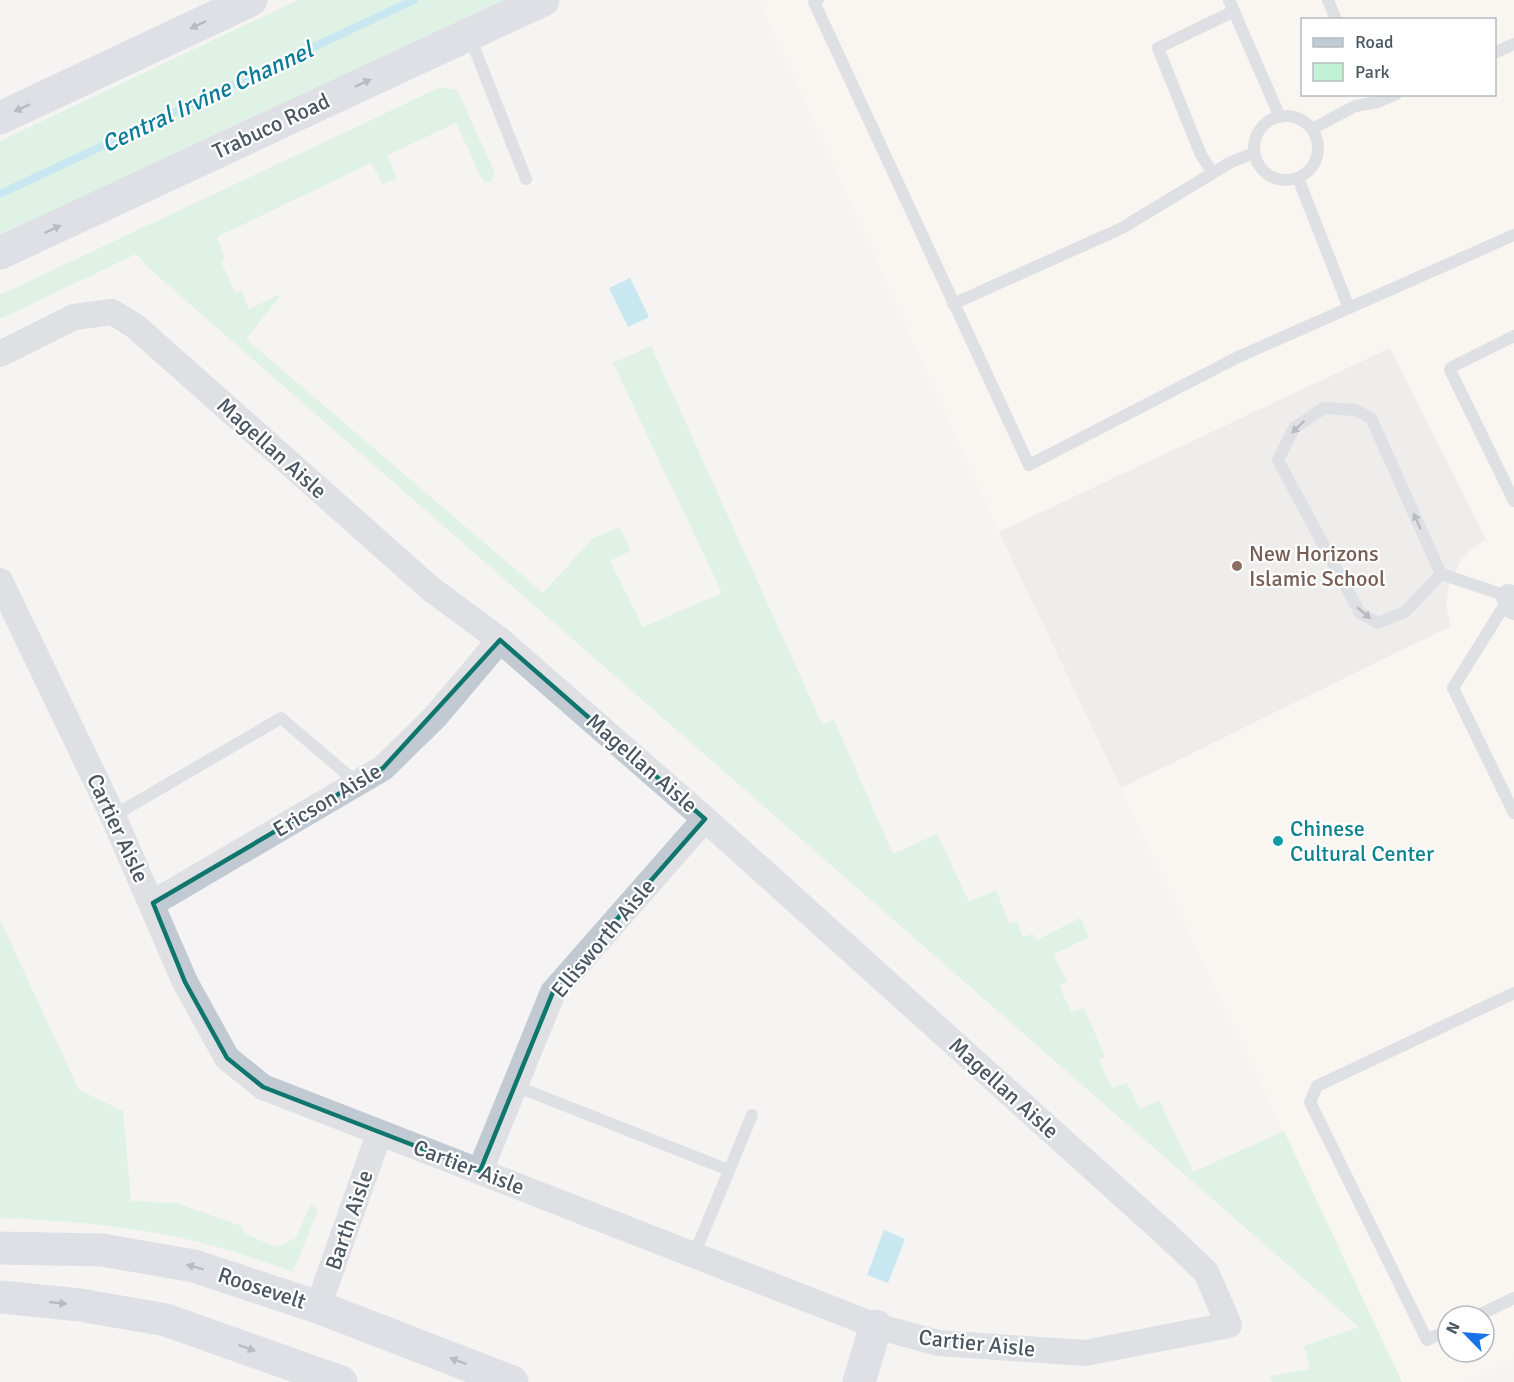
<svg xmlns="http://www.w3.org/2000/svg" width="1514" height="1382" viewBox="0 0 1514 1382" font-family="Signika,sans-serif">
	<rect width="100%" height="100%" fill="#f5f3f3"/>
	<path fill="#fdf9ef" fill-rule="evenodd" d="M 759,0 L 1514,0 L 1514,1359 L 1467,1382 L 1402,1382 L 999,532 ZM 1302,20 L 1494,20 L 1494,94 L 1302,94 ZM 1448,1316 L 1484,1316 L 1484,1352 L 1448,1352 Z"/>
	<path fill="#e6e4e5" d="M 1390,348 L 1486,539 L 1473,548 L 1461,560 L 1449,583 L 1446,606 L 1451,626 L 1121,788 L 999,532 Z"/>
	<path fill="#c3f1d5" d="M 298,0 L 512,0 L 0,241 L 0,141 Z
		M 441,87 L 457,90 L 495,173 L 491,182 L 486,182 L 482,179 L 456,123 L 387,155 L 397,178 L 383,184 L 371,163 L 217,237 L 225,259 L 221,262 L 236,293 L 241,291 L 249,309 L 283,293 L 246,339 L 543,593 L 593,538 L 620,527 L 630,551 L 610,561 L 643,627 L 722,593 L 613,363 L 651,346 L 822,724 L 834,720 L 893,854 L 937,834 L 969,902 L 996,890 L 1009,923 L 1016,921 L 1023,937 L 1033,934 L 1037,940 L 1080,918 L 1089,937 L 1054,954 L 1067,982 L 1059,985 L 1071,1012 L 1084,1008 L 1105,1057 L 1099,1060 L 1112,1088 L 1127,1083 L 1140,1109 L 1159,1100 L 1193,1172 L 1284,1131 L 1402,1382 L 1272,1382 L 1270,1376 L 1310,1369 L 1304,1346 L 1359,1327 L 151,270 L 136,254 L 0,319 L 0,295 Z
		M 0,920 L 79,1090 L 123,1111 L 131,1201 L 176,1203 L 242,1226 L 244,1234 L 277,1247 L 296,1238 L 311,1204 L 318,1210 L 293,1272 C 279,1266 264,1262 250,1257 C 169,1229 84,1221 0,1218 Z"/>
	<path fill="#90daee" d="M 630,278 L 649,317 L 628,327 L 609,288 Z
		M 884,1230 L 905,1239 L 888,1283 L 867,1275 Z"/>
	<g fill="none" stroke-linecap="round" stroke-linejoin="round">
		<path stroke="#90daee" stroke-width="8" d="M 0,194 L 414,0"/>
		<path stroke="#c1cad2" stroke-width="12" d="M 818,0 L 814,2 L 1029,465 L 1238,357 L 1514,235
			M 1229,0 L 1280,117
			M 1328,0 L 1336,20
			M 469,35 L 526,179
			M 1494,53 L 1514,44
			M1254 148a32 32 0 1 1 64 0a32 32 0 1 1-64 0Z
			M 1312,129 L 1355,106 L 1378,102 L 1396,94
			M 1213,173 L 1201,155 L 1158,48 L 1234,11
			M 1298,178 L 1349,308
			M 953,304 L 1122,228 L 1231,162 L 1254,153
			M 1514,336 L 1452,367 L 1450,370 L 1514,501
			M 1441,574 L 1405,612 L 1378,623 L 1360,613 L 1278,460 L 1294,428 L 1324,408 L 1355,410 L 1371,418 L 1441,574 L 1513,598
			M 1509,598 L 1453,688 L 1514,813
			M 113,816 L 281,718 L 357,783
			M 515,1086 L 729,1170
			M 694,1255 L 752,1115
			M 1477,1316 L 1514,1298
			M 1448,1330 L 1427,1340 L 1310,1102 L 1317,1086 L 1514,993"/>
		<path stroke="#c1cad2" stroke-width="26" d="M 0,354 L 74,317 L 112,312 L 135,326 L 431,589 L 500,640 L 705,819 L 1167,1235 L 1206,1272 L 1229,1325 L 1085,1353 L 938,1343 L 876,1326 L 263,1087 L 227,1058 L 185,982 L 113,816 L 0,581
			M 1509,597 L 1514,607
			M 153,903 L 383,768 L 435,717 L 500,640
			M 480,1171 L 553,992 L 705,819
			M 318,1307 L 379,1134"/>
		<path stroke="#c1cbd6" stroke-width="33" d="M 0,118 L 251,0
			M 0,253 L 543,0
			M 0,1248 L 102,1250 L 194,1266 L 318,1307 L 512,1382
			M 0,1297 L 80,1305 L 166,1320 L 341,1382
			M 859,1382 L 876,1326"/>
	</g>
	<defs><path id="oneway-solid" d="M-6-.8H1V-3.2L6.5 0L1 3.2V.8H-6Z" transform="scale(1.5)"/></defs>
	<g fill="#6e7984">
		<use href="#oneway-solid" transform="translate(198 25) rotate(155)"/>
		<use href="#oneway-solid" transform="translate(363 83) rotate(-25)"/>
		<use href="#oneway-solid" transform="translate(22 108) rotate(155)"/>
		<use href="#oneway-solid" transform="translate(53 229) rotate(-25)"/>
		<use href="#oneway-solid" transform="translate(195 1267) rotate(-165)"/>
		<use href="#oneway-solid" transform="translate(58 1303) rotate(6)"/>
		<use href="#oneway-solid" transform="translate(247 1348) rotate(19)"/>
		<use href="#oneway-solid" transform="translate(458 1361) rotate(-159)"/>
	</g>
	<g fill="#6e7983">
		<use href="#oneway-solid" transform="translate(1298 427) rotate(136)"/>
		<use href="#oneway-solid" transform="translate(1417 521) rotate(-114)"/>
		<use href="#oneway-solid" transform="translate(1364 613) rotate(40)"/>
	</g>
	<path d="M0 0H1514V1382H0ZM 500,640 L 705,819 L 553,992 L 480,1171 L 263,1087 L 227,1058 L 185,982 L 153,903 L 383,768 Z" fill="#f5f3f3" fill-opacity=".55" fill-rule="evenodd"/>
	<path fill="none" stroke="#0f766e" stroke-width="4.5" stroke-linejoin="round" d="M 500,640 L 705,819 L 553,992 L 480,1171 L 263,1087 L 227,1058 L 185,982 L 153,903 L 383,768 Z"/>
	<circle fill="#8d6e63" stroke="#fff" stroke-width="2" cx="1237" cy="566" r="6"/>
	<circle fill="#0f9aa8" stroke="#fff" stroke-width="2" cx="1278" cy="841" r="6"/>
	<g text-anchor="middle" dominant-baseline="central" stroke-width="4.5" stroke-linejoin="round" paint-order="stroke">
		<g font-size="22" fill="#4a5661" stroke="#fff">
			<text transform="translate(271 126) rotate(-25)">Trabuco Road</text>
			<text transform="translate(272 448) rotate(42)">Magellan Aisle</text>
			<text transform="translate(642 763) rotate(41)">Magellan Aisle</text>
			<text transform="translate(327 800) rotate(-31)">Ericson Aisle</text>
			<text transform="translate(118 828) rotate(65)">Cartier Aisle</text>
			<text transform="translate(603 938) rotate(-50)">Ellisworth Aisle</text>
			<text transform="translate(1004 1088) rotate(42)">Magellan Aisle</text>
			<text transform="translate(469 1167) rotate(21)">Cartier Aisle</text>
			<text transform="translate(349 1220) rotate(-71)">Barth Aisle</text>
			<text transform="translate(262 1288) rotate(18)">Roosevelt</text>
			<text transform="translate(977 1343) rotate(6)">Cartier Aisle</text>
		</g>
		<g font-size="22" fill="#785e54" stroke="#fff" text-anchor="start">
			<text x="1249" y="553">New Horizons<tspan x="1249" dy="25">Islamic School</tspan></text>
		</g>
		<g font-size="22" fill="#0d838f" stroke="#fff" text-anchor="start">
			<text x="1290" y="828">Chinese<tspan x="1290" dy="25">Cultural Center</tspan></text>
		</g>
		<g font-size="24" font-style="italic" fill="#0c7c9b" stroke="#fff">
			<text transform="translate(207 97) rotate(-25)">Central Irvine Channel</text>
		</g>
	</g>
	<rect x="1301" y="18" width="195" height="78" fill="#ffffff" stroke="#b7bbc0" stroke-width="1.5"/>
	<rect x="1313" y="38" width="30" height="9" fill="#c1cbd6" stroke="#b7bbc0" stroke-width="1.5"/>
	<text x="1355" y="48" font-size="18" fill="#4a5661">Road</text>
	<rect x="1313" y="63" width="30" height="18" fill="#c3f1d5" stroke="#b7bbc0" stroke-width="1.5"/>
	<text x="1355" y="78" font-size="18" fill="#4a5661">Park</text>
	<g transform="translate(1466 1334) rotate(295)"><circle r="28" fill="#ffffff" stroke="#b7bbc0" stroke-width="1.5"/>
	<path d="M0-4.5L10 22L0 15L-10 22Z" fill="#1a73e8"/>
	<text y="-9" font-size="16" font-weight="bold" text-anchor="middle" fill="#4a5661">N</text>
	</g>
</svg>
